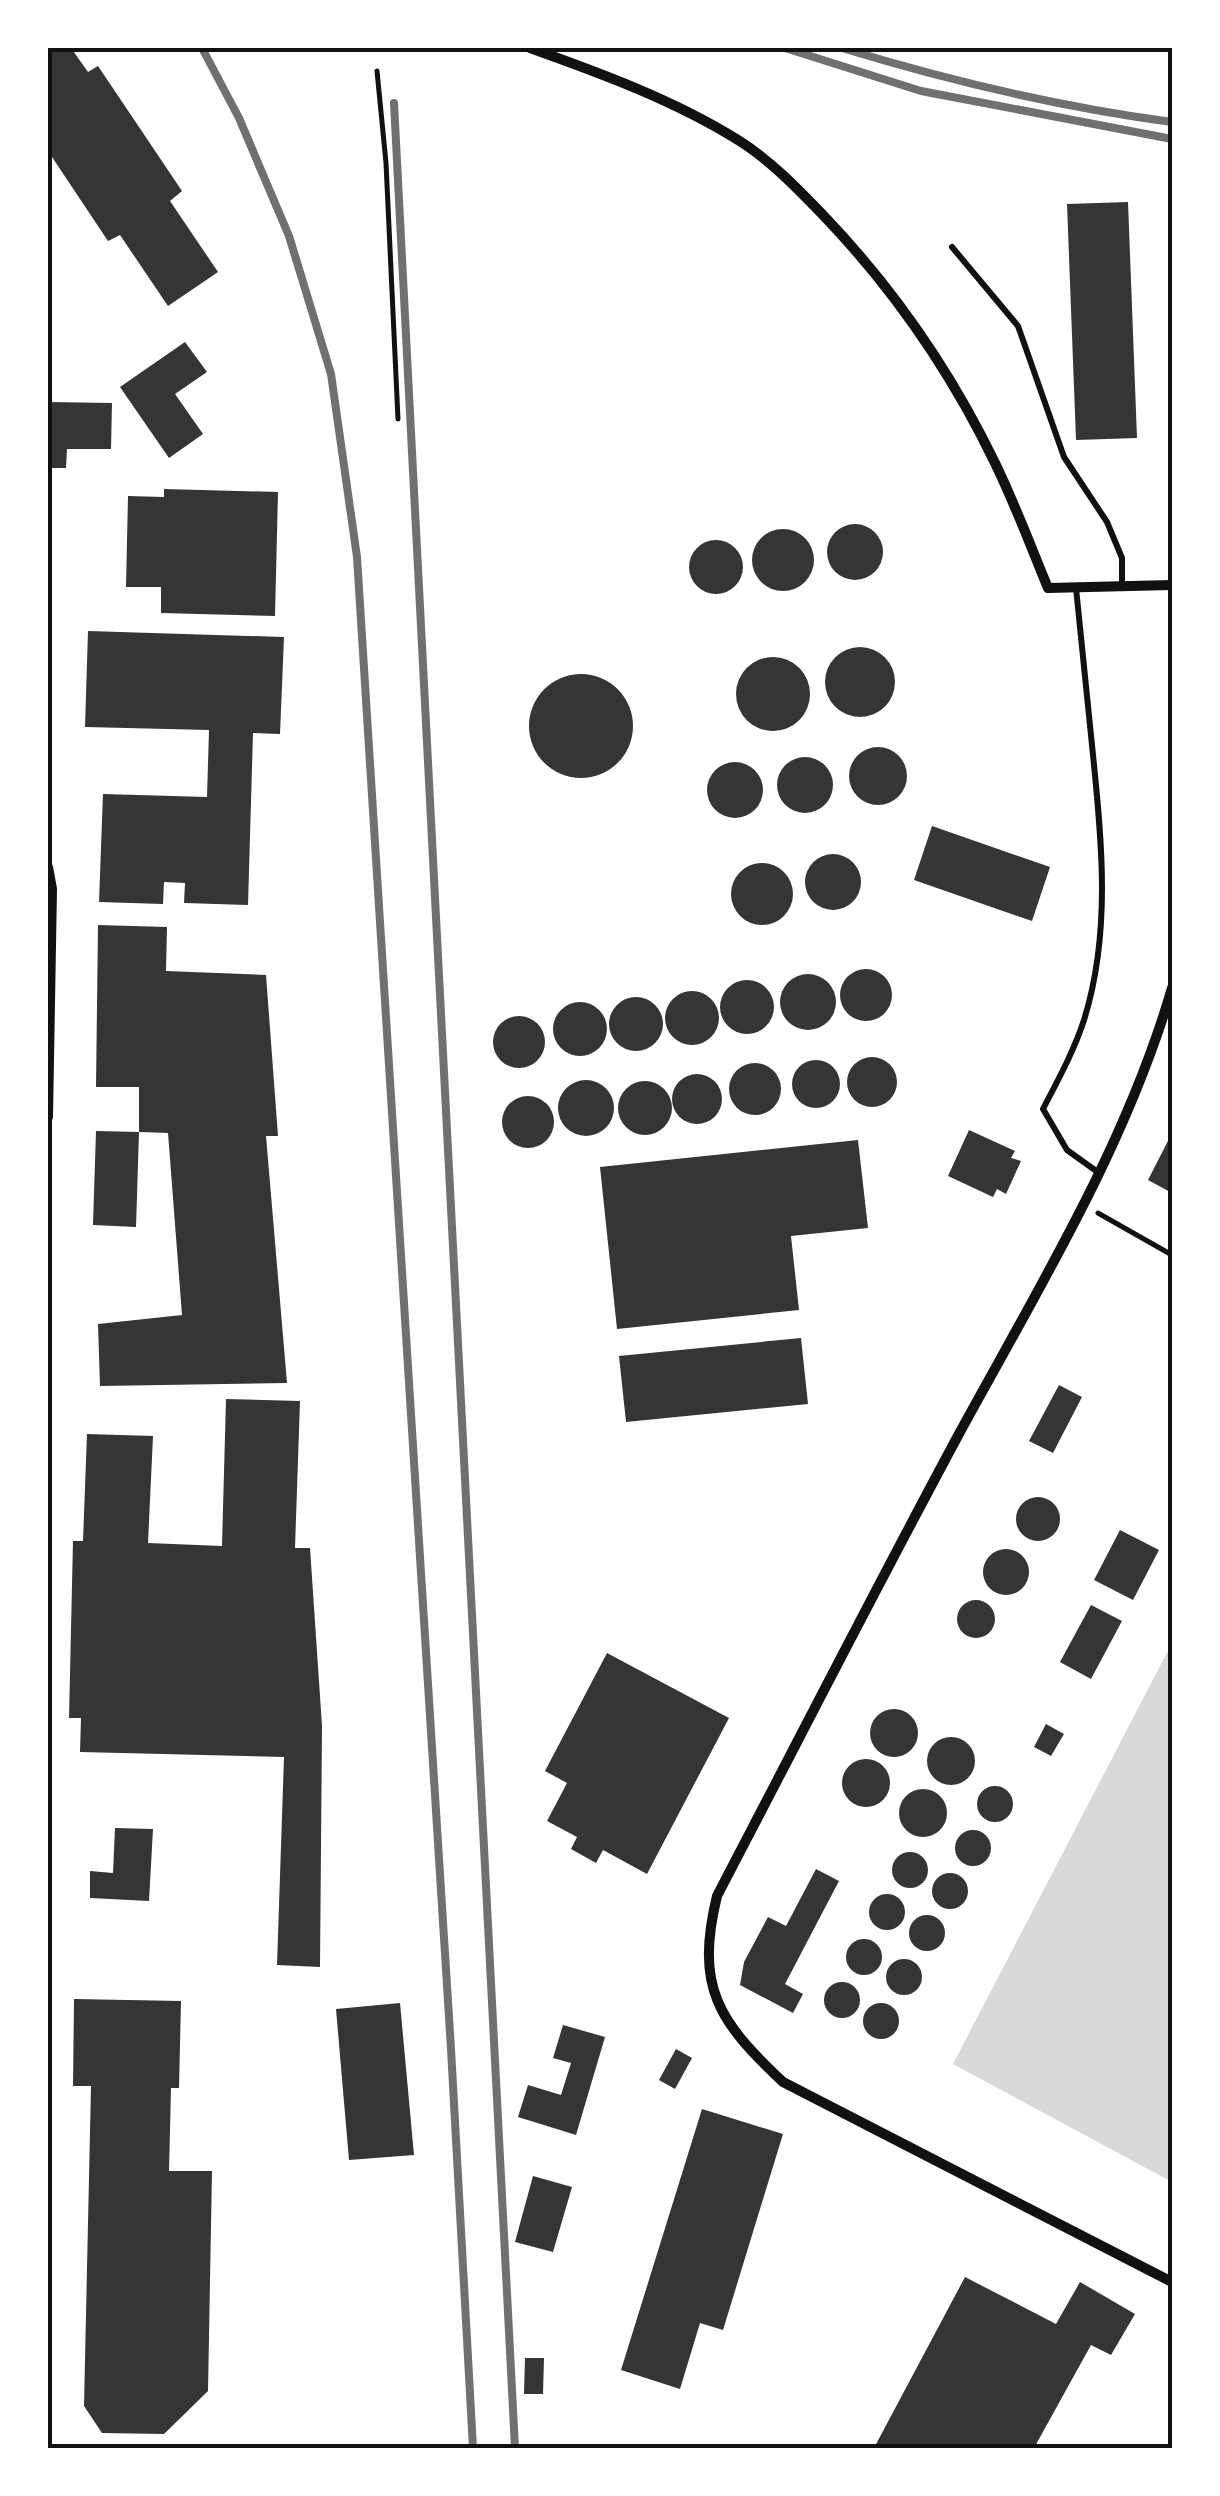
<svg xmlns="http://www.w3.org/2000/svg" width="1220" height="2496" viewBox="0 0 1220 2496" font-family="Commissioner,sans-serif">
	<rect width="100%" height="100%" fill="#fff"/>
	<path fill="#d9d9d9" d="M 1172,1643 L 1172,2182 L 953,2064 Z"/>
	<path fill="#353535" d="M 48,48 L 71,48 L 88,72 L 98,66 L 182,191 L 170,201 L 218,272 L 168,306 L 120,235 L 108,241 L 48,151 Z
		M 1128,202 L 1137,438 L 1076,440 L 1067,204 Z
		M 185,342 L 207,372 L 175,394 L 203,434 L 169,458 L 120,387 Z
		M 48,402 L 112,403 L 111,449 L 67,449 L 66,468 L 48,468 Z
		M 164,489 L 278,492 L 275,616 L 161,613 L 161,587 L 126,587 L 128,496 L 164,497 Z
		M827 552a28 28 0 1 1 56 0a28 28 0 1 1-56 0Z
		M752 560a31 31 0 1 1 62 0a31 31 0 1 1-62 0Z
		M689 567a27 27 0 1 1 54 0a27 27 0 1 1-54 0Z
		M 88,631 L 284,637 L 280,734 L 253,733 L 248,905 L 184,903 L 185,883 L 164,882 L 163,904 L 99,902 L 103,794 L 207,797 L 209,730 L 85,727 Z
		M825 682a35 35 0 1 1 70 0a35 35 0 1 1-70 0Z
		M736 694a37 37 0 1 1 74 0a37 37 0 1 1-74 0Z
		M529 726a52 52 0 1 1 104 0a52 52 0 1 1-104 0Z
		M849 776a29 29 0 1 1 58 0a29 29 0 1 1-58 0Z
		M777 785a28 28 0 1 1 56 0a28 28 0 1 1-56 0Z
		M707 790a28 28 0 1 1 56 0a28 28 0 1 1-56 0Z
		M 932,826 L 1050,867 L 1032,921 L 914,880 Z
		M805 882a28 28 0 1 1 56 0a28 28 0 1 1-56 0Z
		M731 894a31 31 0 1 1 62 0a31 31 0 1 1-62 0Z
		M 98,925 L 167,927 L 166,971 L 266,975 L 278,1136 L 266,1136 L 287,1383 L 100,1386 L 98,1324 L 182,1315 L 168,1133 L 139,1132 L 139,1087 L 96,1087 Z
		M840 995a26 26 0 1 1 52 0a26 26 0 1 1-52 0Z
		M780 1002a28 28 0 1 1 56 0a28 28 0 1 1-56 0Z
		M720 1007a27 27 0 1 1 54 0a27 27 0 1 1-54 0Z
		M665 1018a27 27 0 1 1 54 0a27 27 0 1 1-54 0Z
		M609 1024a27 27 0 1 1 54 0a27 27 0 1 1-54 0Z
		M553 1029a27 27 0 1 1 54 0a27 27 0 1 1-54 0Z
		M493 1042a26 26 0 1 1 52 0a26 26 0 1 1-52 0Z
		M847 1082a25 25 0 1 1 50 0a25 25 0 1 1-50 0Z
		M792 1084a24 24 0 1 1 48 0a24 24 0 1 1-48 0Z
		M729 1089a26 26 0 1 1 52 0a26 26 0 1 1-52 0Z
		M672 1099a25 25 0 1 1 50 0a25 25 0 1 1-50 0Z
		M558 1108a28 28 0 1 1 56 0a28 28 0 1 1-56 0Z
		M618 1108a27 27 0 1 1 54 0a27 27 0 1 1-54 0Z
		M502 1122a26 26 0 1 1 52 0a26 26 0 1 1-52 0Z
		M 969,1130 L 1015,1151 L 1011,1158 L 1021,1161 L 1006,1194 L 997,1189 L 993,1197 L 948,1176 Z
		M 96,1131 L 139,1132 L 136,1227 L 93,1225 Z
		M 1172,1133 L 1172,1193 L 1148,1180 Z
		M 858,1140 L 868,1228 L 791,1236 L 799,1310 L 617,1329 L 600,1167 Z
		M 801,1338 L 808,1404 L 626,1422 L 619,1356 Z
		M 1059,1385 L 1082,1397 L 1053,1453 L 1029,1441 Z
		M 226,1399 L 300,1401 L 295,1548 L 310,1548 L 322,1726 L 320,1967 L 277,1965 L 284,1757 L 80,1752 L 81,1718 L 69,1718 L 73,1541 L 83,1541 L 87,1434 L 153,1436 L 148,1543 L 222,1546 Z
		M1016 1519a22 22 0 1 1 44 0a22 22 0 1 1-44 0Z
		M 1120,1530 L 1159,1550 L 1133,1600 L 1094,1580 Z
		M983 1572a23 23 0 1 1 46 0a23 23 0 1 1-46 0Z
		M957 1619a19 19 0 1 1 38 0a19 19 0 1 1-38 0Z
		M 1091,1605 L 1122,1621 L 1091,1679 L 1060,1662 Z
		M 607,1653 L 729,1718 L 647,1874 L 603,1850 L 596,1863 L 571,1849 L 577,1837 L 547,1821 L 567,1783 L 545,1771 Z
		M870 1733a24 24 0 1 1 48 0a24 24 0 1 1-48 0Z
		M 1046,1724 L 1064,1734 L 1051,1756 L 1034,1747 Z
		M927 1761a24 24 0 1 1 48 0a24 24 0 1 1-48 0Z
		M842 1783a24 24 0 1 1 48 0a24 24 0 1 1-48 0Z
		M977 1804a18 18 0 1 1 36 0a18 18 0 1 1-36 0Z
		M899 1813a24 24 0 1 1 48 0a24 24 0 1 1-48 0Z
		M 115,1828 L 153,1829 L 149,1901 L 90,1898 L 90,1871 L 113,1873 Z
		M955 1848a18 18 0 1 1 36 0a18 18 0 1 1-36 0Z
		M892 1870a18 18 0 1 1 36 0a18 18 0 1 1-36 0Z
		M 816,1869 L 839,1881 L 785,1984 L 803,1994 L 793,2013 L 740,1985 L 744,1962 L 768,1917 L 786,1926 Z
		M932 1891a18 18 0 1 1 36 0a18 18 0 1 1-36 0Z
		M869 1912a18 18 0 1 1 36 0a18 18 0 1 1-36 0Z
		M909 1933a18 18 0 1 1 36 0a18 18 0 1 1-36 0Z
		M846 1957a18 18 0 1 1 36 0a18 18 0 1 1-36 0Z
		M886 1977a18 18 0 1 1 36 0a18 18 0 1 1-36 0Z
		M824 2000a18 18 0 1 1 36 0a18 18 0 1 1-36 0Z
		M 74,1999 L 181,2001 L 179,2088 L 171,2088 L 169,2171 L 212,2171 L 208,2391 L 164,2434 L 102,2433 L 84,2406 L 91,2086 L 73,2086 Z
		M863 2021a18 18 0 1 1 36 0a18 18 0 1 1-36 0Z
		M 400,2003 L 414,2155 L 349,2160 L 336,2009 Z
		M 563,2025 L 605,2037 L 576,2135 L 518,2117 L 528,2085 L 561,2095 L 571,2063 L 553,2058 Z
		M 676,2049 L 692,2058 L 675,2089 L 659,2080 Z
		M 702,2109 L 783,2134 L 723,2330 L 700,2323 L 680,2389 L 621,2370 Z
		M 533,2176 L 572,2187 L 553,2252 L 515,2242 Z
		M 965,2277 L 1056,2324 L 1080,2282 L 1135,2314 L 1111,2355 L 1091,2345 L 1034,2448 L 874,2448 Z
		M 525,2358 L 544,2358 L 543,2394 L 524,2394 Z"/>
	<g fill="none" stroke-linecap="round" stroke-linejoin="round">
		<path stroke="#111" stroke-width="5" d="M 377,71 L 386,163 L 398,419
			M 1098,1213 L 1172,1255"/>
		<path stroke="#111" stroke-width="6" d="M 952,247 L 1018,326 L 1064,457 L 1107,522 L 1122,558 L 1122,585
			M 1076,588 C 1082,644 1087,699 1093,755 C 1102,843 1111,934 1084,1020 C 1074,1051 1058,1080 1043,1109 L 1067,1150 L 1099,1173"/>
		<path stroke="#111" stroke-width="10" d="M 530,48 C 600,73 674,100 738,140 C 769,159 797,188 823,215 C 893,288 951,372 995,463 C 1015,504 1031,547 1048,588 L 1172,585
			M 48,867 L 52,889 L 48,1117
			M 1172,988 C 1126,1146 1038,1289 960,1432 C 877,1586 798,1741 717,1896 C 695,1987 718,2021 783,2082 L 1172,2282"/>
		<path stroke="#707070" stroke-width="8" d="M 202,48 L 239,118 L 289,236 L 331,374 L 357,557 L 451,2049 L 473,2448
			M 785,48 L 921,91 L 1172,139
			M 842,48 C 950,81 1060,107 1172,122
			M 394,103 L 515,2448"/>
	</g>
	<rect width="1220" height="2496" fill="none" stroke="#ffffff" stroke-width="100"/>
	<rect x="50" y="50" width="1120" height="2396" fill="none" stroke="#111" stroke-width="4"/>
</svg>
